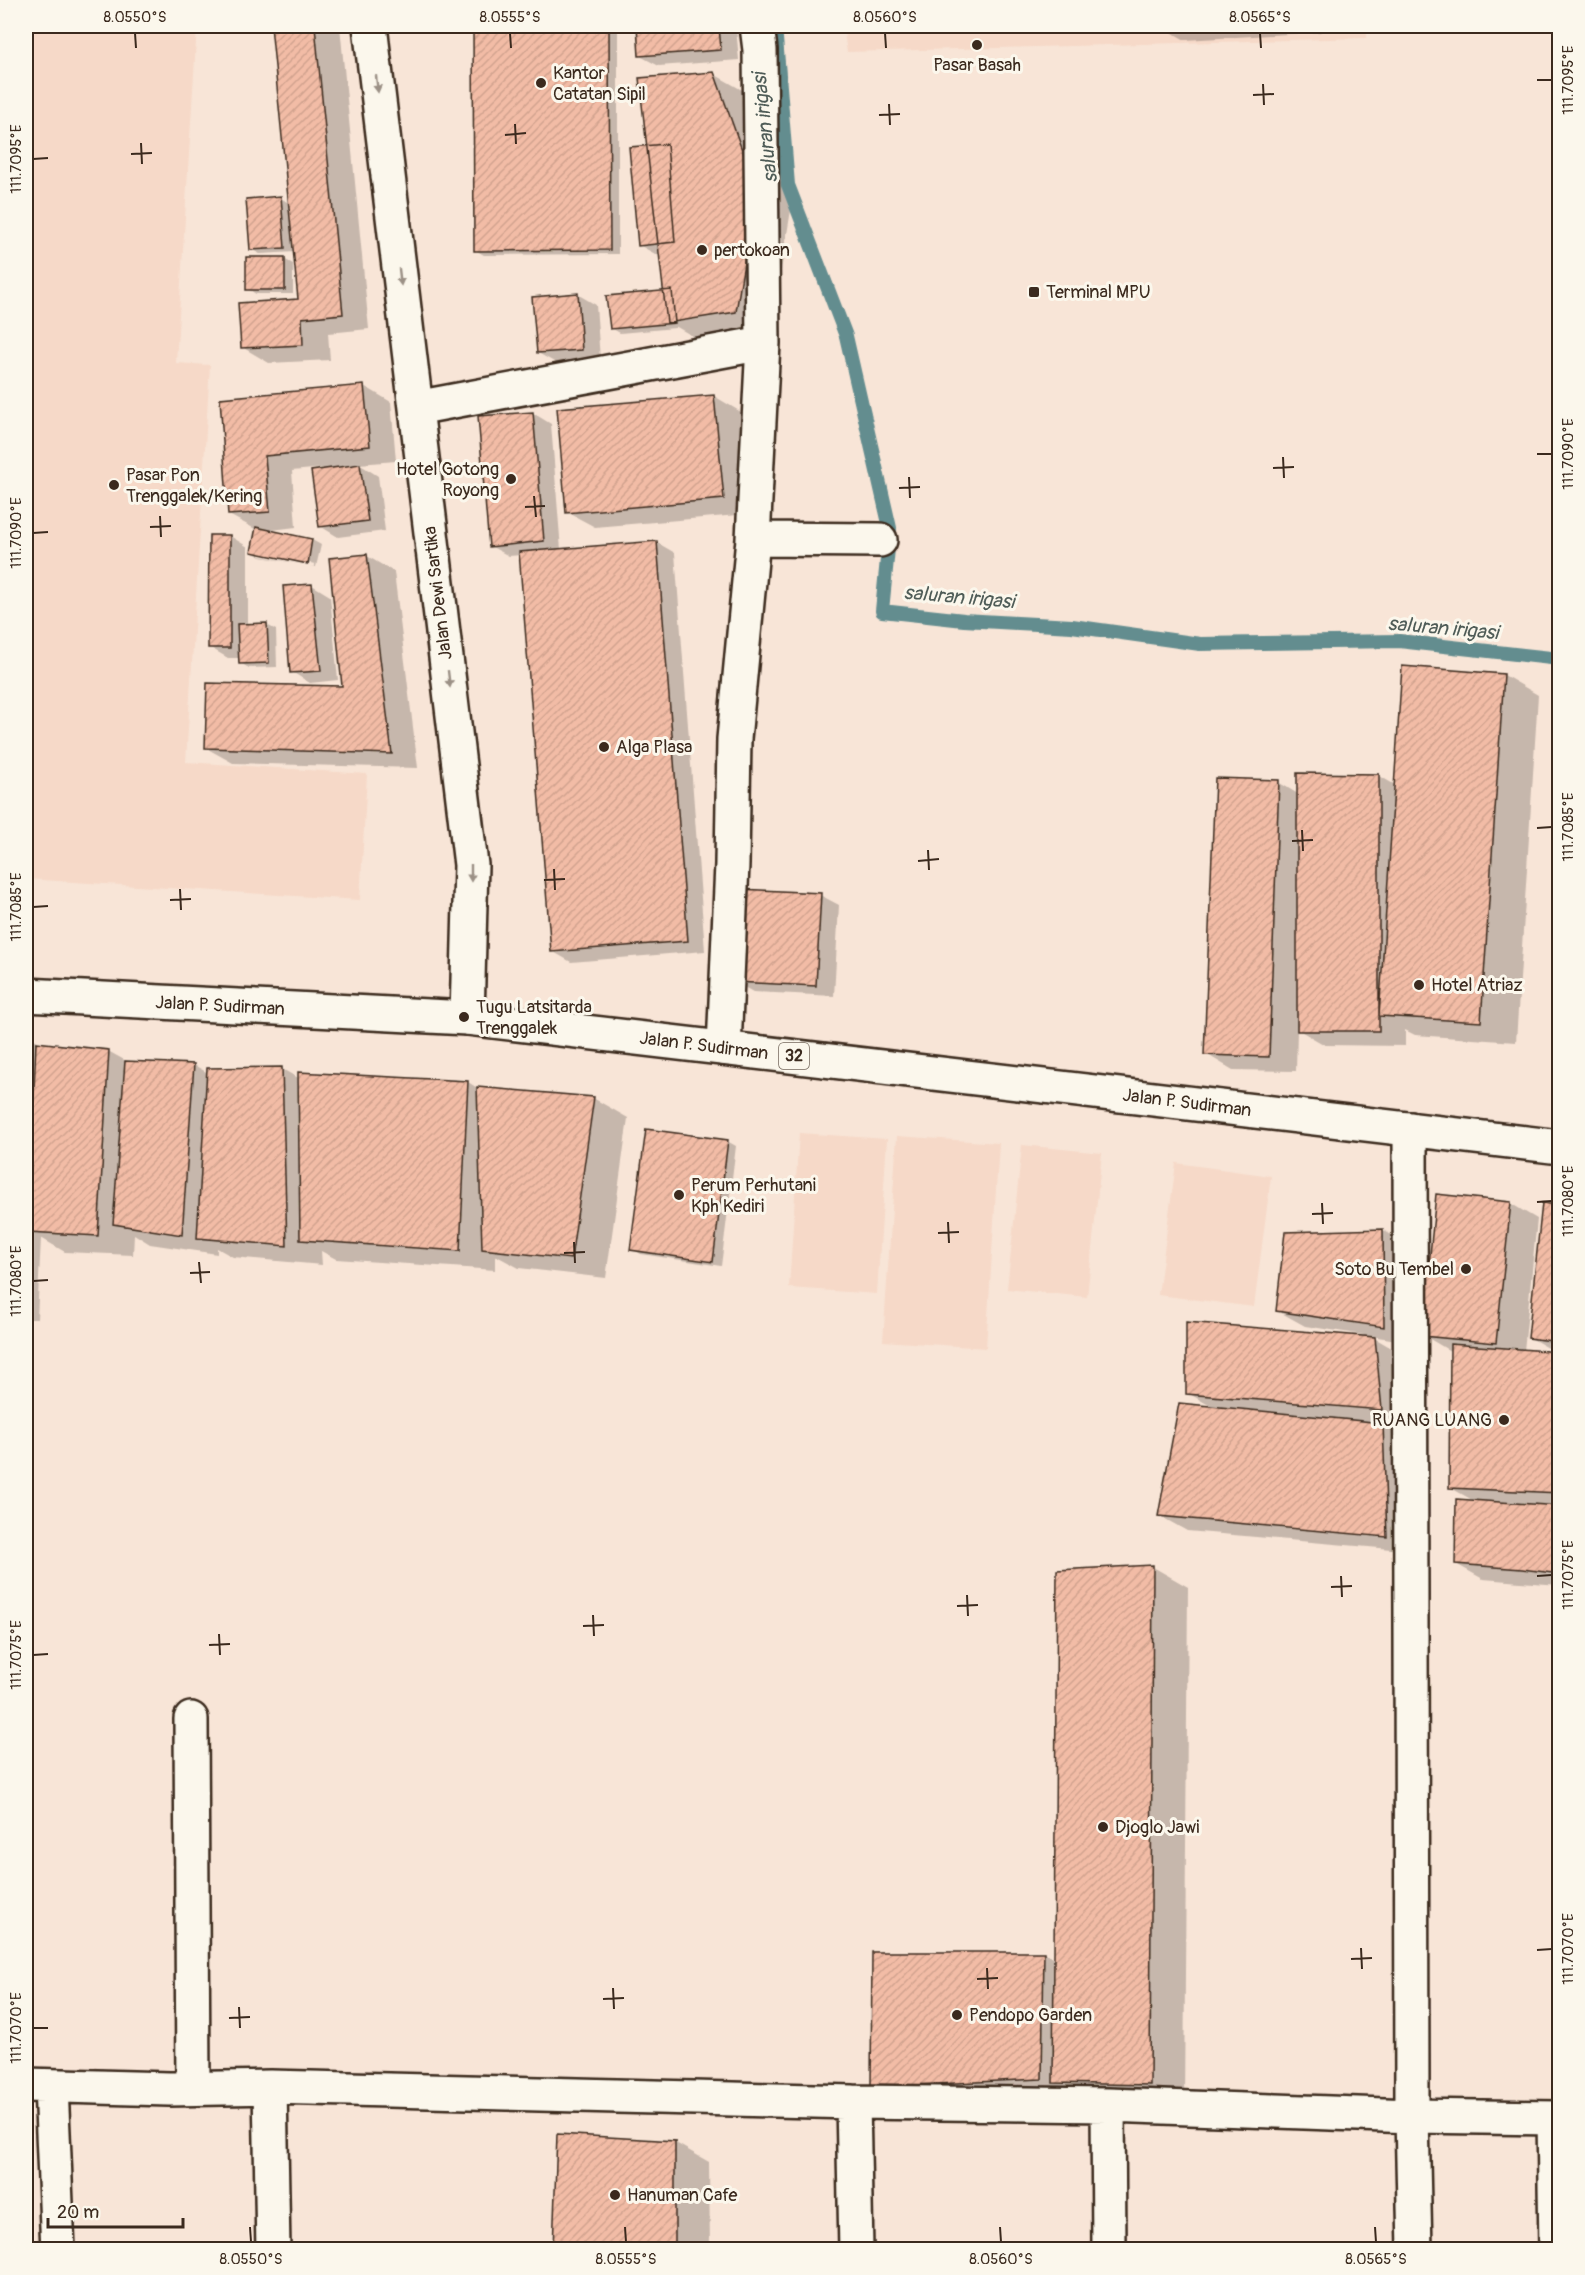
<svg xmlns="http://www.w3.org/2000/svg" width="1585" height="2275" viewBox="0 0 1585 2275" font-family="Pangolin,sans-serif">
	<defs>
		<pattern id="building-hatch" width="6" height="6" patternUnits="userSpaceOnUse" patternTransform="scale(1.5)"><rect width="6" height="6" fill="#f2bca6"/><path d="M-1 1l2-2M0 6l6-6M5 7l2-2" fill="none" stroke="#d0a28e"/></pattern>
	</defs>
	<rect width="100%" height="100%" fill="#f8e5d7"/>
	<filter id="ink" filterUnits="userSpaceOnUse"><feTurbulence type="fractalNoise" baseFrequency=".0167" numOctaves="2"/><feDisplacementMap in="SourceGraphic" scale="12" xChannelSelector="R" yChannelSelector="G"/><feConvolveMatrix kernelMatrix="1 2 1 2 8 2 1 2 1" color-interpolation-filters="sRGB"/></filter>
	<g filter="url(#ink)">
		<path fill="#f6d9c8" d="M 26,26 L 197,26 L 176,363 L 210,365 L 186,762 L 367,774 L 360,900 L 26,879 Z
			M 843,26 L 1367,26 L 1367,38 L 847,52 Z
			M 799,1133 L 887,1139 L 877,1294 L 789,1288 Z
			M 897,1136 L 999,1143 L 986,1348 L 883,1341 Z
			M 1022,1145 L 1102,1153 L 1087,1297 L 1007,1289 Z
			M 1176,1163 L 1271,1176 L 1254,1307 L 1158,1295 Z"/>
		<path fill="#0003" fill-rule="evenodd" d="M 273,26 L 340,26 L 369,329 L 328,333 L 330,360 L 269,363 L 242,347 L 300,301 L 295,252 L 260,254 L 251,249 L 281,198 L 290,204 Z
			M 475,26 L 618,26 L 618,254 L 484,255 L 475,250 Z
			M 638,26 L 732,26 L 736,28 L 739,60 L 659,66 L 640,56 Z
			M 1005,26 L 1147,26 L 1018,33 Z
			M 1161,26 L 1321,26 L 1321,32 L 1185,40 Z
			M 714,74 L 749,94 L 791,210 L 771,331 L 703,342 L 675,326 L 675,328 L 620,333 L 611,328 L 665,292 L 661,255 L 657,255 L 639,245 L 648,147 Z
			M 284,259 L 293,264 L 293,294 L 256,294 L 248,289 Z
			M 577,294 L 596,305 L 600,359 L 556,363 L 538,353 Z
			M 364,386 L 391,402 L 396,461 L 359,464 L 378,476 L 385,531 L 338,537 L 320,526 L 323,468 L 292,471 L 296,527 L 264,531 L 312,540 L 321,545 L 316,567 L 261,557 L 252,552 L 257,530 L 229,515 L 222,400 ZM 260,553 L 315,564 L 315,567 L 260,556 Z
			M 714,396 L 741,412 L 750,514 L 595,527 L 567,512 Z
			M 533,413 L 551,424 L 561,550 L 656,542 L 675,553 L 705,951 L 571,962 L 552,951 L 521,555 L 509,556 L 490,546 Z
			M 230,536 L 248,547 L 248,625 L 267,625 L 276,630 L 277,667 L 249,668 L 240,663 L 240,658 L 228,658 L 209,647 L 210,537 Z
			M 367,556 L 394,572 L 418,768 L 233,763 L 206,748 L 344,687 Z
			M 312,585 L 330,596 L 338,680 L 310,683 L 292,672 L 284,587 Z
			M 1504,675 L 1538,695 L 1516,1042 L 1415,1035 L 1405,1030 L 1405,1046 L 1325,1045 L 1297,1029 L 1296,1071 L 1233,1070 L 1206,1054 L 1278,782 L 1298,794 L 1378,775 L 1395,785 Z
			M 820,895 L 839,905 L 834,996 L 753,992 L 735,982 Z
			M 26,1034 L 44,1045 L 108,1051 L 128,1062 L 194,1065 L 208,1073 L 282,1069 L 300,1079 L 468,1082 L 479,1089 L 593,1098 L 628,1118 L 606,1278 L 519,1268 L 495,1255 L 495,1270 L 336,1259 L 321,1251 L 322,1265 L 233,1257 L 217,1248 L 217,1254 L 150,1244 L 134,1234 L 133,1255 L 65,1252 L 41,1238 L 37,1319 L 26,1319 Z
			M 727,1141 L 736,1146 L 721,1266 L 641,1254 L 632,1249 Z
			M 1510,1203 L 1537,1219 L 1524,1351 L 1557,1353 L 1529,1337 L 1560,1207 L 1560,1585 L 1483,1579 L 1456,1564 L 1476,1502 L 1451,1488 L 1450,1351 L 1423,1335 Z
			M 1383,1230 L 1410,1246 L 1410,1342 L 1371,1336 L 1402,1354 L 1409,1425 L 1380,1423 L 1410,1440 L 1414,1551 L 1187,1531 L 1160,1516 L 1214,1408 L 1188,1393 L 1364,1337 L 1364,1335 L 1305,1326 L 1278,1311 Z
			M 1153,1567 L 1188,1587 L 1184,2104 L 873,2086 L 1044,1953 L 1056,1960 Z
			M 674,2142 L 709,2162 L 710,2250 L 555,2250 Z"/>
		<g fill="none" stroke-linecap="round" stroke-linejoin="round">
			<path stroke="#648d8f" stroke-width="14" d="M 775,26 L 788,185 L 846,336 L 890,528 L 882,611 L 964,620 L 1072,626 L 1200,644 L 1399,641 L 1560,659"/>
		</g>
		<path fill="url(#building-hatch)" stroke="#3b2a1e" stroke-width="1.5" d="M 271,26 L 315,26 L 343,314 L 302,318 L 303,345 L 241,348 L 238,303 L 298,299 Z
			M 473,26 L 609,26 L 610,250 L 474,251 Z
			M 637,26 L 719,26 L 721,50 L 639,56 Z
			M 714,72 L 756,189 L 736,312 L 667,323 L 639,78 Z
			M 667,144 L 675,242 L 638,246 L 629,147 Z
			M 281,196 L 285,248 L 250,250 L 246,199 Z
			M 246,257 L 285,257 L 285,290 L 246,290 Z
			M 672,290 L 675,323 L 610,329 L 606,296 Z
			M 578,293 L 582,350 L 537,353 L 532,297 Z
			M 364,385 L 370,446 L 265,456 L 270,512 L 228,515 L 220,398 Z
			M 714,395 L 724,499 L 566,513 L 557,408 Z
			M 533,412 L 544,541 L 489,547 L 478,416 Z
			M 360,464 L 368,521 L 319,527 L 311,471 Z
			M 256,527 L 312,539 L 308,564 L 251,552 Z
			M 209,535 L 230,535 L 230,648 L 208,648 Z
			M 657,541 L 688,941 L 551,952 L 519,552 Z
			M 367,554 L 392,754 L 205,748 L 207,683 L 342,686 L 329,558 Z
			M 312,584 L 321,671 L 290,673 L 283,586 Z
			M 267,623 L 269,663 L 239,664 L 237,624 Z
			M 1402,666 L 1504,674 L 1481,1022 L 1379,1016 Z
			M 1297,773 L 1379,774 L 1379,1031 L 1297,1031 Z
			M 1215,778 L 1279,780 L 1269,1057 L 1204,1055 Z
			M 738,889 L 821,893 L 816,986 L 733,982 Z
			M 36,1042 L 109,1050 L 98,1236 L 28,1232 Z
			M 125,1061 L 194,1064 L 182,1235 L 113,1224 Z
			M 282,1067 L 287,1246 L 197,1238 L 207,1068 Z
			M 298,1072 L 468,1081 L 460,1251 L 300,1240 Z
			M 477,1087 L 594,1097 L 571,1259 L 482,1249 Z
			M 646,1129 L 728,1140 L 713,1262 L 630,1250 Z
			M 1436,1194 L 1511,1202 L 1496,1343 L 1422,1336 Z
			M 1542,1203 L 1560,1205 L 1560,1342 L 1528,1338 Z
			M 1383,1229 L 1384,1327 L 1276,1311 L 1285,1232 Z
			M 1186,1322 L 1375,1337 L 1382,1410 L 1186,1394 Z
			M 1450,1344 L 1560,1352 L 1560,1493 L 1449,1488 Z
			M 1179,1403 L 1383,1423 L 1387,1537 L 1158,1516 Z
			M 1456,1499 L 1560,1506 L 1560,1574 L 1522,1569 L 1455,1564 Z
			M 1153,1565 L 1150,2085 L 1053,2083 L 1057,1570 Z
			M 872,1952 L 1044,1952 L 1042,2079 L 871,2087 Z
			M 557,2134 L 675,2141 L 675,2250 L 553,2250 Z"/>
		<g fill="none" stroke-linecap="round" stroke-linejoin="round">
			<defs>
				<path id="minor" d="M 370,26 L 471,865 L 467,1018
					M 416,408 L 763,343
					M 753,539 L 880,540
					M 724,1048 L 732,864 L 734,739 L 753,539 L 763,343 L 760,50 L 757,26
					M 1410,1129 L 1412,2116 L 1415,2250
					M 191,1719 L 193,2088
					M 26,2085 L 169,2089 L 270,2087 L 853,2102
					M 51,2086 L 58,2250
					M 270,2087 L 273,2250
					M 1108,2105 L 1109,2250
					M 1554,2118 L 1556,2250
					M 856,2250 L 853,2102 L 1108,2105 L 1412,2116 L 1560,2118"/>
				<path id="highway" d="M 26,995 L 467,1018 L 1560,1147"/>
			</defs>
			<use href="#minor" stroke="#3b2a1e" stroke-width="38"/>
			<use href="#highway" stroke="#3b2a1e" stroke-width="38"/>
			<use href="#minor" stroke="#fbf7ec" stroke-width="33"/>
			<use href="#highway" stroke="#fbf7ec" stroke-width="33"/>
		</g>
		<defs><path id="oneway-solid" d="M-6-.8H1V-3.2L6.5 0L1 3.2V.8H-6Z" transform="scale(1.5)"/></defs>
		<g fill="#9b9085">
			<use href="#oneway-solid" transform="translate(377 84) rotate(83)"/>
			<use href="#oneway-solid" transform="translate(400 277) rotate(83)"/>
			<use href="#oneway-solid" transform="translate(449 679) rotate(83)"/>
			<use href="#oneway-solid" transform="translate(471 873) rotate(90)"/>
		</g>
	</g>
	<path fill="none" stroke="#3b2a1e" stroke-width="2" d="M 135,33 L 136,48M 510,33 L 511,48M 885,33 L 886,48M 1260,33 L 1261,48M 1537,80 L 1552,80M 1263,84 L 1264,105M 1253,95 L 1274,94M 889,104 L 890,125M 879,115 L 900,114M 515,124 L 516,144M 505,135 L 526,133M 141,143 L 142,164M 131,154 L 152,153M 33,159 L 48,158M 1537,454 L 1552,454M 1283,457 L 1284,478M 1273,468 L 1294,467M 909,477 L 910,498M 899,488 L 920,487M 534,496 L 536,517M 525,507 L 545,506M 160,516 L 161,537M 150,527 L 171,526M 33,533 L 48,532M 1537,828 L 1552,827M 1302,830 L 1303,851M 1292,841 L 1313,840M 928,850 L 929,870M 918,861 L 939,859M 554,869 L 555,890M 544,880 L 565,879M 180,889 L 181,910M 170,900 L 191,899M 33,907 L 48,906M 1537,1202 L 1552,1201M 1322,1203 L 1323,1224M 1312,1214 L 1333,1213M 948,1222 L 949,1243M 938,1233 L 959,1232M 574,1242 L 575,1263M 564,1253 L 585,1252M 199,1262 L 201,1283M 190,1273 L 210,1272M 33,1281 L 48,1280M 1341,1576 L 1342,1597M 1537,1576 L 1552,1575M 1331,1587 L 1352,1586M 967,1595 L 968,1616M 957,1606 L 978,1605M 593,1615 L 594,1636M 583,1626 L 604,1625M 219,1634 L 220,1655M 209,1645 L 230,1644M 33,1655 L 48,1654M 1361,1948 L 1362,1969M 1537,1950 L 1552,1949M 1351,1959 L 1372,1958M 987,1968 L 988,1989M 977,1979 L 998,1978M 613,1988 L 614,2009M 603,1999 L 624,1998M 239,2007 L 240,2028M 229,2018 L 250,2017M 33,2028 L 48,2028M 250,2227 L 251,2242M 625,2227 L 626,2242M 1000,2227 L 1001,2242M 1375,2227 L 1376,2242"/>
	<g fill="#3b2a1e" stroke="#fbf7ec" stroke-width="2">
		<circle cx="977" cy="45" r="6"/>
		<circle cx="541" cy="83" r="6"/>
		<circle cx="702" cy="250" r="6"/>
		<rect x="1028" y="286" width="12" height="12" rx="3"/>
		<circle cx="511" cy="479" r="6"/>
		<circle cx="114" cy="485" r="6"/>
		<circle cx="604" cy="747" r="6"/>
		<circle cx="1419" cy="985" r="6"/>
		<circle cx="464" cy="1017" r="6"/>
		<circle cx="679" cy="1195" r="6"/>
		<circle cx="1466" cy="1269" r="6"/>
		<circle cx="1504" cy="1420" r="6"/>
		<circle cx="1103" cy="1827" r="6"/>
		<circle cx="957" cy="2015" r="6"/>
		<circle cx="615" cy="2195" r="6"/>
	</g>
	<g text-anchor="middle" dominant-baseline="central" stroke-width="6" stroke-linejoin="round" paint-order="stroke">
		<rect fill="#fbf7ec" stroke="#75685c" stroke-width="1.5" x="779" y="1043" width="30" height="26" rx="4.5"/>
		<g font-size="16" font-weight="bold" fill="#3b2a1e">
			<text x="794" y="1056">32</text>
		</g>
		<g font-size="18" fill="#3b2a1e" stroke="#fbf7ec" text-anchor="start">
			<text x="977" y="65" text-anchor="middle">Pasar Basah</text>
			<text x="553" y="73">Kantor<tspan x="553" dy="21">Catatan Sipil</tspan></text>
			<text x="714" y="250">pertokoan</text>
			<text x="1046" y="292">Terminal MPU</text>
			<text x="499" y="469" text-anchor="end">Hotel Gotong<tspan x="499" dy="21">Royong</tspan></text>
			<text x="126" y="475">Pasar Pon<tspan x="126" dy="21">Trenggalek/Kering</tspan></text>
			<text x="616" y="747">Alga Plasa</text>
			<text x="1431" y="985">Hotel Atriaz</text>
			<text x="476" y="1007">Tugu Latsitarda<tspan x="476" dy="21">Trenggalek</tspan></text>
			<text x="691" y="1185">Perum Perhutani<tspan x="691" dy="21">Kph Kediri</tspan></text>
			<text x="1454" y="1269" text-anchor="end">Soto Bu Tembel</text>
			<text x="1492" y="1420" text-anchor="end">RUANG LUANG</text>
			<text x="1115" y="1827">Djoglo Jawi</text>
			<text x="969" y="2015">Pendopo Garden</text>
			<text x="627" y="2195">Hanuman Cafe</text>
		</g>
		<g font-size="18" fill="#3b2a1e" stroke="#fbf7ec">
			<text transform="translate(438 593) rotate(-97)">Jalan Dewi Sartika</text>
			<text transform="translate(220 1006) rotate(3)">Jalan P. Sudirman</text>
			<text transform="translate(704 1046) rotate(7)">Jalan P. Sudirman</text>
			<text transform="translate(1187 1103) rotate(7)">Jalan P. Sudirman</text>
		</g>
		<g font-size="20" font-style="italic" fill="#4f5c57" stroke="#fbf7ec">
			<text transform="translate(765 128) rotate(-96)">saluran irigasi</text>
			<text transform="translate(959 597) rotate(5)">saluran irigasi</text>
			<text transform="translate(1443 628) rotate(5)">saluran irigasi</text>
		</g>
	</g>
	<rect width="1585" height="2275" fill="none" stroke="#fbf7ec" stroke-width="66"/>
	<path d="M48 2218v9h135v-9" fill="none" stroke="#3b2a1e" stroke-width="3"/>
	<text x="57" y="2218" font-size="18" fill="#3b2a1e" stroke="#fbf7ec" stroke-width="4.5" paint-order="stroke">20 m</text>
	<rect x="33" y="33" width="1519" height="2209" fill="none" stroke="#3b2a1e" stroke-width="2"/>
	<g font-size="15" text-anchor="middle" fill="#3b2a1e">
		<text x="135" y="22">8.0550°S</text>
		<text x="510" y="22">8.0555°S</text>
		<text x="885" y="22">8.0560°S</text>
		<text x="1260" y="22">8.0565°S</text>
		<text transform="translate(1568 80) rotate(-90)" y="5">111.7095°E</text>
		<text transform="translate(16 159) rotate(-90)" y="5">111.7095°E</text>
		<text transform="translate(1568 454) rotate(-90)" y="5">111.7090°E</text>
		<text transform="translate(16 533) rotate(-90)" y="5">111.7090°E</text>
		<text transform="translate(1568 827) rotate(-90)" y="5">111.7085°E</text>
		<text transform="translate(16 907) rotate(-90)" y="5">111.7085°E</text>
		<text transform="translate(1568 1201) rotate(-90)" y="5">111.7080°E</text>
		<text transform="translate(16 1281) rotate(-90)" y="5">111.7080°E</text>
		<text transform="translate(1568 1575) rotate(-90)" y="5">111.7075°E</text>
		<text transform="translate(16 1655) rotate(-90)" y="5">111.7075°E</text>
		<text transform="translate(1568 1949) rotate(-90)" y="5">111.7070°E</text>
		<text transform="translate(16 2028) rotate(-90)" y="5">111.7070°E</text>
		<text x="251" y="2264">8.0550°S</text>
		<text x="626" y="2264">8.0555°S</text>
		<text x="1001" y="2264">8.0560°S</text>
		<text x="1376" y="2264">8.0565°S</text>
	</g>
</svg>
